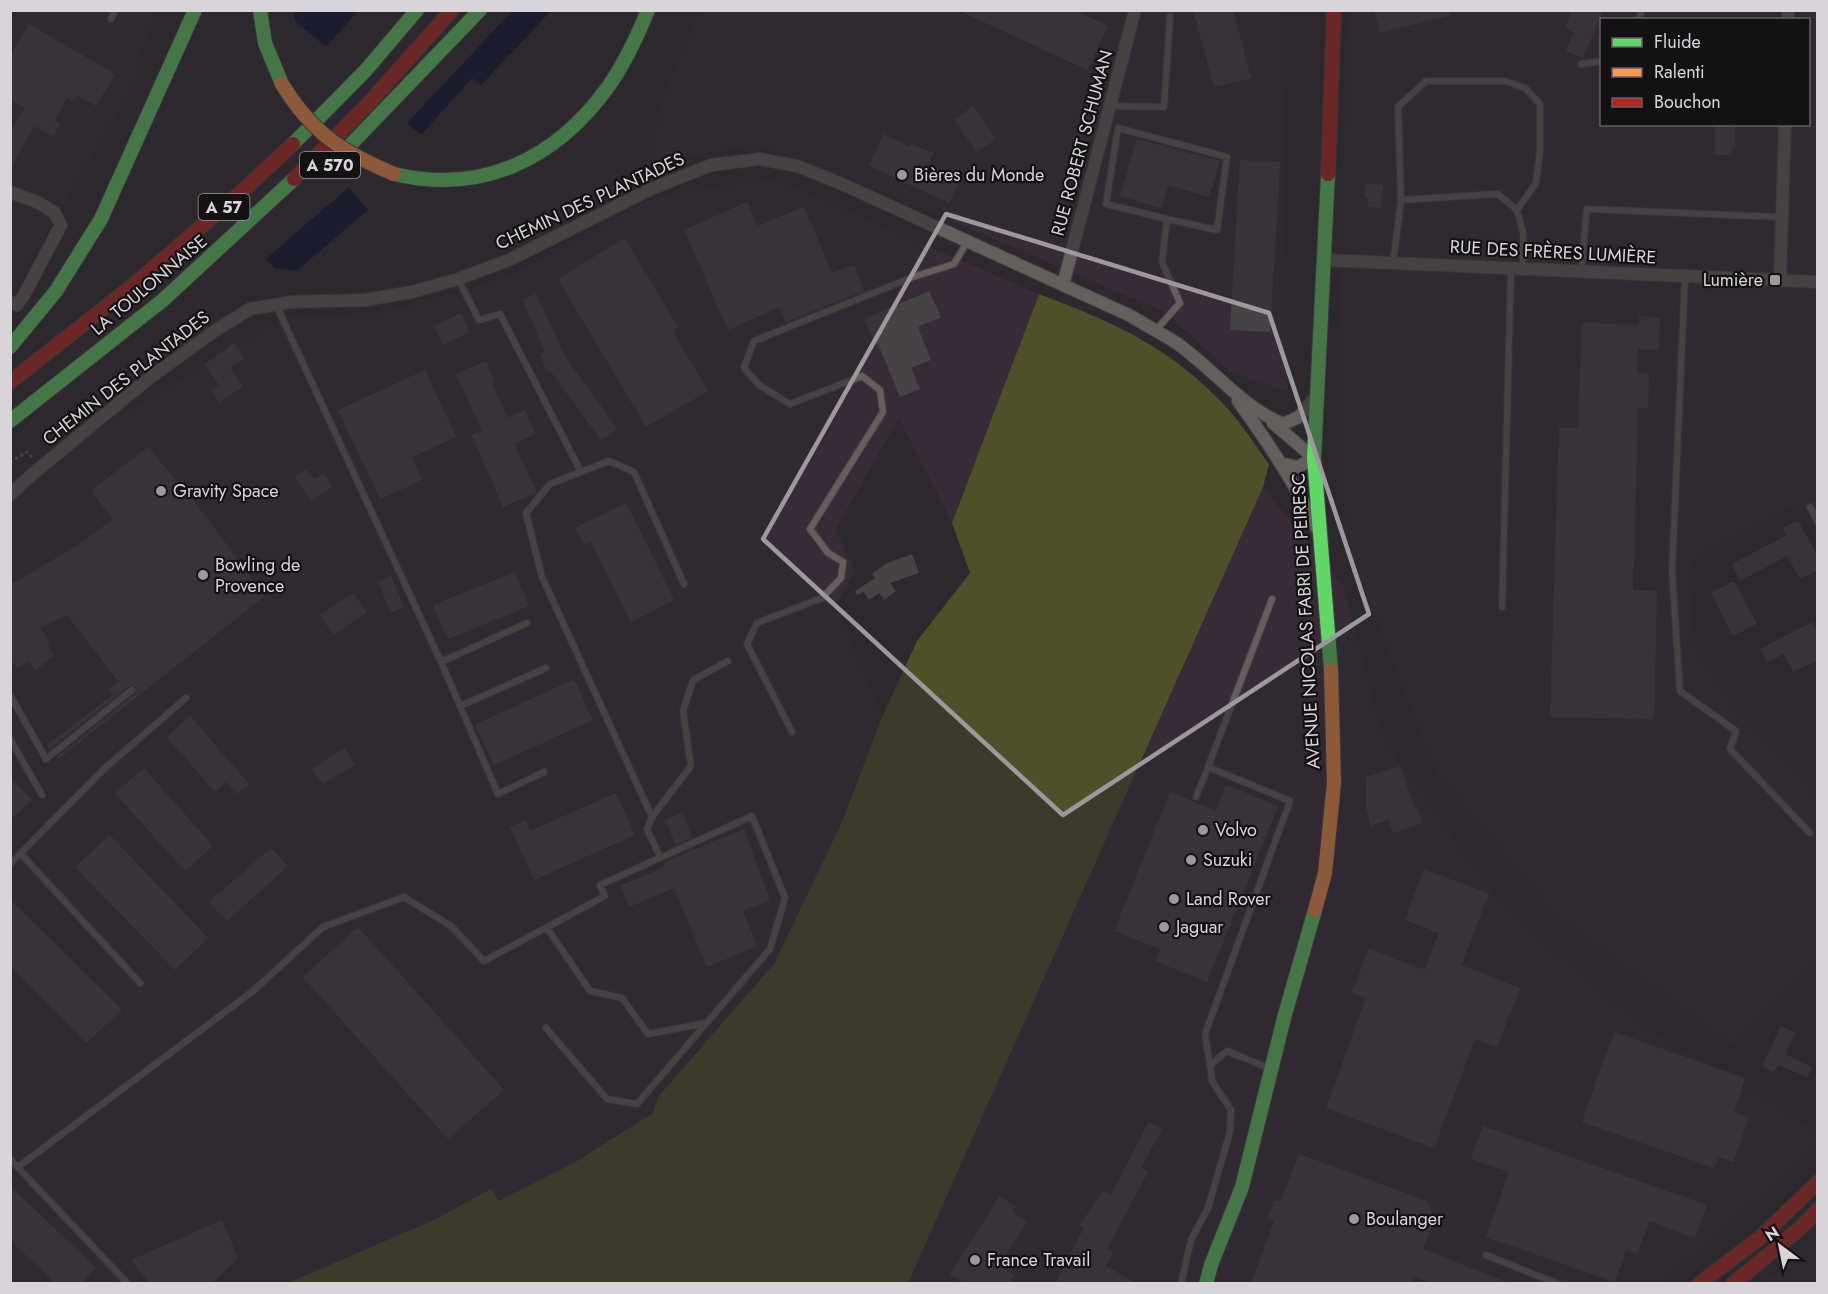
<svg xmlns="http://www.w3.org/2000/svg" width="1828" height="1294" viewBox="0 0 1828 1294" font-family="Jost,sans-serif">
	<rect width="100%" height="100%" fill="#2d282d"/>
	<path fill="#372b38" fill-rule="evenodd" d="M 11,11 L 157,11 L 135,66 L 144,68 L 11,294 Z
		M 700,11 L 1281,11 L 1288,391 L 1231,372 L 1165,312 L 884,192 L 753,144 L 653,164 L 658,109 Z
		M 1347,11 L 1817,11 L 1817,540 L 1796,505 L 1697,556 L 1689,569 L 1695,650 L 1736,708 L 1817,797 L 1817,960 L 1732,1046 L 1552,912 L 1436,772 L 1345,540 L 1341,292 ZM 1602,20 L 1808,20 L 1808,124 L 1602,124 Z
		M 774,179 L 1039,294 L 952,523 L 899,418 L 836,529 L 855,572 L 836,604 L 882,717 L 842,822 L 774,964 L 658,1097 L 653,1113 L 577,1161 L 499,1201 L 491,1190 L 436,1219 L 288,1283 L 11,1283 L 10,481 L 288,316 L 379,314 L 505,278 L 658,196 Z
		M 1263,487 L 1344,587 L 1383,737 L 1498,901 L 1637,1022 L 1817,1131 L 1817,1147 L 1662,1283 L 908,1284 Z
		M 1817,1234 L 1817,1283 L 1759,1283 L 1781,1271 Z"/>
	<path fill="#4f5029" d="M 1039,294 C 1115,323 1171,347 1228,409 C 1243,426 1256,446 1269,464 L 1263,487 L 908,1283 L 288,1283 L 436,1219 L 491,1189 L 499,1201 L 577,1161 L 653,1113 L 658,1097 L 774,964 L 842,822 L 882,717 L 917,641 L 970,573 L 952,523 Z"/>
	<path fill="#05102f" d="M 295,11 L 295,10 L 358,11 L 326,47 L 294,20 Z
		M 512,11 L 551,11 L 481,85 L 472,78 L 421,135 L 407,123 Z
		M 349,187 L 368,210 L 297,271 L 275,268 L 266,259 Z"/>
	<path fill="#464246" d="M 958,10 L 1074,10 L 1108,26 L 1087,70 Z
		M 1193,10 L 1233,10 L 1251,78 L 1214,87 Z
		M 1374,10 L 1450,10 L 1451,15 L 1380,33 Z
		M 1572,10 L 1603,10 L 1583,58 L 1566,51 L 1574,32 L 1565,28 Z
		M 29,24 L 115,74 L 96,106 L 77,95 L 74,101 L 67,98 L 54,121 L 60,124 L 53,137 L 34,126 L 10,170 L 10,131 L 25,108 L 10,100 L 10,56 Z
		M 973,106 L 996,139 L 977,152 L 954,120 Z
		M 1715,124 L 1735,124 L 1735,147 L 1732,147 L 1731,155 L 1715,155 Z
		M 883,134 L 910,147 L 911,144 L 933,153 L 928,165 L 960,179 L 949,203 L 869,166 Z
		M 1137,139 L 1220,161 L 1209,197 L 1168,185 L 1161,208 L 1120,196 Z
		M 1240,160 L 1280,162 L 1270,332 L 1230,330 Z
		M 1366,183 L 1383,185 L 1381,208 L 1368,207 L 1368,198 L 1365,197 Z
		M 747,202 L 758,226 L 804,207 L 832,273 L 854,265 L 864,291 L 786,322 L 779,307 L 728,330 L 684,230 Z
		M 625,238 L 678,327 L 672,330 L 708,391 L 646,427 L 558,279 Z
		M 929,291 L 941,317 L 918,327 L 931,360 L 911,368 L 920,389 L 900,397 L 878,344 L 876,345 L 864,319 Z
		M 536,293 L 566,358 L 617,428 L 601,440 L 549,369 L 547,371 L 540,355 L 545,352 L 522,300 Z
		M 461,313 L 470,332 L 443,344 L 434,326 Z
		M 1639,316 L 1660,318 L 1658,350 L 1638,349 L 1637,373 L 1649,374 L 1648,408 L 1638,408 L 1633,590 L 1657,591 L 1654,719 L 1550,717 L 1559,428 L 1578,428 L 1582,323 L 1639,325 Z
		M 234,343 L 244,358 L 230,368 L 243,387 L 219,402 L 211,390 L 219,385 L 205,364 Z
		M 486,361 L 494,380 L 491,382 L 508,418 L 525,410 L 535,434 L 514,444 L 537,492 L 503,507 L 472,435 L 482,431 L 456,374 Z
		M 425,370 L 456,437 L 412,457 L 422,480 L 380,499 L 338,410 Z
		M 148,447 L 203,513 L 265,596 L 58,759 L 57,757 L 135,694 L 137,689 L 133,685 L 129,686 L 50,749 L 47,745 L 113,695 L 108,690 L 119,682 L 67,615 L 40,628 L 50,643 L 47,646 L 54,655 L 35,671 L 28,661 L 17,668 L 10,659 L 10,585 L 78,545 L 113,519 L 91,491 Z
		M 307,469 L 314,479 L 323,473 L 332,487 L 311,501 L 295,477 Z
		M 626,503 L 674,600 L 631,622 L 591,542 L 584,545 L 575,528 Z
		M 1798,520 L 1818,557 L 1818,570 L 1800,579 L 1787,556 L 1740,581 L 1732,564 L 1787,535 L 1783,528 Z
		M 912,554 L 919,573 L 890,583 L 896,591 L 884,600 L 879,593 L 869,600 L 864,592 L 857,595 L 855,591 L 875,578 L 872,574 L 887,563 Z
		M 515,572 L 529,606 L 448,639 L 433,605 Z
		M 391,576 L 404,607 L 391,613 L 378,582 Z
		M 1734,581 L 1757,624 L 1733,636 L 1711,593 Z
		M 353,593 L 367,612 L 333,635 L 320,615 Z
		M 1812,622 L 1818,632 L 1818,660 L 1793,672 L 1784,654 L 1767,662 L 1760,649 Z
		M 574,679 L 593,720 L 494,765 L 475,725 Z
		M 190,716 L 249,784 L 237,794 L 226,782 L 215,792 L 167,737 Z
		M 344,748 L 355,765 L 323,784 L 312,769 Z
		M 1400,766 L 1415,809 L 1418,808 L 1423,823 L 1393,833 L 1388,820 L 1371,826 L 1366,807 L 1366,777 Z
		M 144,768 L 213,846 L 185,871 L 115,793 Z
		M 10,778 L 32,800 L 10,820 Z
		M 1226,785 L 1278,806 L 1207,982 L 1155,961 L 1160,949 L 1114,931 L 1170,792 L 1216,811 Z
		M 616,793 L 635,835 L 534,880 L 510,827 L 526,821 L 530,831 Z
		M 682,813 L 692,837 L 676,845 L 665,820 Z
		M 744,829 L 770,900 L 743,911 L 757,946 L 707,967 L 674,888 L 629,907 L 620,886 L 665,867 L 664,863 L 680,855 Z
		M 110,835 L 208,938 L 175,970 L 75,867 Z
		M 271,848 L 288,866 L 227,921 L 209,902 Z
		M 1424,869 L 1489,894 L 1461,965 L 1520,988 L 1497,1047 L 1475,1039 L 1434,1148 L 1326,1108 L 1366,998 L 1352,992 L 1369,949 L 1425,970 L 1439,933 L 1405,920 Z
		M 10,899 L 122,1010 L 86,1043 L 10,965 Z
		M 358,927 L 504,1090 L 448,1139 L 303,977 Z
		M 1781,1026 L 1796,1033 L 1785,1054 L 1812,1067 L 1807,1078 L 1778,1064 L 1774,1073 L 1762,1066 Z
		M 1614,1032 L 1745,1078 L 1734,1112 L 1749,1117 L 1733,1162 L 1718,1157 L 1714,1168 L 1582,1122 Z
		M 1149,1122 L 1162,1129 L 1141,1168 L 1148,1172 L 1107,1249 L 1113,1253 L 1106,1266 L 1137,1284 L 1055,1284 L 1084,1228 L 1079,1226 L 1103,1191 L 1111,1195 Z
		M 1483,1126 L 1707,1205 L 1695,1238 L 1649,1221 L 1637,1254 L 1626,1250 L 1615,1282 L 1486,1237 L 1509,1172 L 1471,1159 Z
		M 1299,1154 L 1427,1201 L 1435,1217 L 1423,1249 L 1511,1284 L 1434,1284 L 1413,1276 L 1410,1284 L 1251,1284 L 1274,1221 L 1267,1218 L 1274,1201 L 1281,1201 Z
		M 10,1186 L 96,1268 L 81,1284 L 56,1284 L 10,1240 Z
		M 1000,1196 L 1015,1206 L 1012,1211 L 1027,1222 L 999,1265 L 1014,1275 L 1009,1284 L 965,1284 L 950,1274 Z
		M 222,1220 L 238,1258 L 211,1284 L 150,1284 L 131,1260 Z"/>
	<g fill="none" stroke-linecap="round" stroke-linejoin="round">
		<defs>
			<path id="lane" d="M 111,19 L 115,10
				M 1638,20 L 1642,10
				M 1581,64 L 1602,61
				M 1110,106 L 1164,107 L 1170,16
				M 1401,200 L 1398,107 L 1426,81 L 1505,81 L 1525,88 L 1540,104 L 1540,150 L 1536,183 L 1517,210
				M 1393,263 L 1401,200 L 1498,194 L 1517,210 L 1523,232 L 1523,268
				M 1581,271 L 1587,209 L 1782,217
				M 1685,276 L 1672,572 L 1680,691 L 1736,731 L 1730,749 L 1810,833
				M 458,279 L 479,320 L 500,314 L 581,472
				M 276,305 L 441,662 L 527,623
				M 1156,330 L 1180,303 L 1162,262 L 1167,219 L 1217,230 L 1227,157 L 1118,128 L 1106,204 L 1167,219
				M 1810,507 L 1818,522
				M 1502,607 L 1511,268
				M 441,662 L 498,794 L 544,772
				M 10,695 L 46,759 L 132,690
				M 460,706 L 546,668
				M 792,732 L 747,644 L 757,623 L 822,598 L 841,578 L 843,562 L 828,553 L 810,529 L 883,412 L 880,390 L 862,376 L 790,404 L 759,385 L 744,368 L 754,341 L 913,277 L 954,264 L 967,242
				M 10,739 L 42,795
				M 1196,797 L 1208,767
				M 652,817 L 542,577 L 526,513 L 550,484 L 609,461 L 634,472 L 684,584
				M 21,854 L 140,983
				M 660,857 L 647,829 L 652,817 L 691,766 L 683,711 L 693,680 L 728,661
				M 10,864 L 105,768 L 186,698
				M 547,928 L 590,991 L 622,998 L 648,1034 L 706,1023
				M 1210,1065 L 1205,1034 L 1290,801 L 1208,767 L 1272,599
				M 10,1159 L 128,1284
				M 18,1167 L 253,991 L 323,927 L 404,897 L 451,926 L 484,961 L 605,896 L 600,885 L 752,816 L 785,898 L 770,949 L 637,1104 L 607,1099 L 546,1028
				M 1486,1255 L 1558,1284
				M 1181,1284 L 1191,1240 L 1208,1208 L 1230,1132 L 1231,1110 L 1212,1081 L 1210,1065 L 1227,1051 L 1271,1069"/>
			<path id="street" d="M 1788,20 L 1788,10
				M 10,192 L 37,202 L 54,212 L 61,225 L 24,295 L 17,305 L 10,302
				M 1325,260 L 1818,282
				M 1780,280 L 1785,124
				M 1063,285 L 1135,10
				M 1238,401 C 1268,442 1295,483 1317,529
				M 1273,423 L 1314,458 L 1298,467 L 1282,464
				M 10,495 L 29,477 L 148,379 L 216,330 L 250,309 L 291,302 L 365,300 L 412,292 L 458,279 L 509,260 L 651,189 L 711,165 L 760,159 L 797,166 L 842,184 L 1131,316 C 1145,325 1161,333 1175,342 C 1213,368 1240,406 1283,424 L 1299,417 L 1318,394"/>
			<path id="fast" d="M 260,10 L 265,43 L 282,84
				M 293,144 L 366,70 L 417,10
				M 332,164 L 480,10
				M 394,174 C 482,195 556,159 608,87 C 625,63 637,37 648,10
				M 1328,174 L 1314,458 L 1331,670
				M 10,347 L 56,291 L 101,219 L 195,10
				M 10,421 L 163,300 L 294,179
				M 1206,1284 L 1211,1265 L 1242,1187 L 1284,1018 L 1315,910"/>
			<path id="slow" d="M 1315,910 L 1325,873 L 1334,783 L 1331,670"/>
			<path id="jam" d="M 1328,174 L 1334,10
				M 294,179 L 370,102 L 452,10
				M 10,382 L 131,287 L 239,194 L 293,144
				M 1699,1284 L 1761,1237 L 1818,1182
				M 1733,1284 L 1799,1229 L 1818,1210"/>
		</defs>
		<use href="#lane" stroke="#484448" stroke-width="8"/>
		<use href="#street" stroke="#484448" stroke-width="14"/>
		<use href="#fast" stroke="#484448" stroke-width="16"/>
		<use href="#slow" stroke="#484448" stroke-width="16"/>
		<use href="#jam" stroke="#484448" stroke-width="16"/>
		<path stroke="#666262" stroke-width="3" stroke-dasharray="3 3" stroke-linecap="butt" d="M 10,462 L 27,452 L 33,458"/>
		<use href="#lane" stroke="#645f5d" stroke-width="6"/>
		<use href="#street" stroke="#645f5d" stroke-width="12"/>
		<use href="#fast" stroke="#63d668" stroke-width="14"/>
		<use href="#slow" stroke="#ff974d" stroke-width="14"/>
		<use href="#jam" stroke="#b3261e" stroke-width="14"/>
		<defs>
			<path id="slow-bridge" d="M 282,84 C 312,133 342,152 394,174"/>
		</defs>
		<use href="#slow-bridge" stroke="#484448" stroke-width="16" stroke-linecap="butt"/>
		<use href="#slow-bridge" stroke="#ff974d" stroke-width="14"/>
	</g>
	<path d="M0 0H1828V1294H0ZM 946,214 L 1269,313 L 1369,614 L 1063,815 L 763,539 Z" fill="#2d282d" fill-opacity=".55" fill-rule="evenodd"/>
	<path fill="none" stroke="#9d989d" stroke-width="4.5" stroke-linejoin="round" d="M 946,214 L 1269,313 L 1369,614 L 1063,815 L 763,539 Z"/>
	<g fill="#9d989d" stroke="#141115" stroke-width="2">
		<circle cx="902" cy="175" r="6"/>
		<rect x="1769" y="274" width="12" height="12" rx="3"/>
		<circle cx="161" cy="491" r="6"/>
		<circle cx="203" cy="575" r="6"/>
		<circle cx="1203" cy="830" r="6"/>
		<circle cx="1191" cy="860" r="6"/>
		<circle cx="1174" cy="899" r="6"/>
		<circle cx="1164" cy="927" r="6"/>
		<circle cx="1354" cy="1219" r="6"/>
		<circle cx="975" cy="1260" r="6"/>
	</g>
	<g text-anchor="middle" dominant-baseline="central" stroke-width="4.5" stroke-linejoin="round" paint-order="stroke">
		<g fill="#141115" stroke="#9e9a9f" stroke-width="1.5">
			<rect x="300" y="152" width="60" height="26" rx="4.5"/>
			<rect x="198.5" y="194" width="51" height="26" rx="4.5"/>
		</g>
		<g font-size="16" font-weight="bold" fill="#d9d4da">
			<text x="330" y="165">A 570</text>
			<text x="224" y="207">A 57</text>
		</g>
		<g font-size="18" fill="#d9d4da" stroke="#141115">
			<text transform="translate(1082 143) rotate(-75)">RUE ROBERT SCHUMAN</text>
			<text transform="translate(590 201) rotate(-25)">CHEMIN DES PLANTADES</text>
			<text transform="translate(1553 252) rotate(3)">RUE DES FRÈRES LUMIÈRE</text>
			<text transform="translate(149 285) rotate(-40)">LA TOULONNAISE</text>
			<text transform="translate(126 378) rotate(-38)">CHEMIN DES PLANTADES</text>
			<text transform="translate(1306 621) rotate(-93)">AVENUE NICOLAS FABRI DE PEIRESC</text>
		</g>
		<g font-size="18" fill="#d9d4da" stroke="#141115" text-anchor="start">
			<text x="914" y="175">Bières du Monde</text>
			<text x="1763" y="280" text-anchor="end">Lumière</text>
			<text x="173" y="491">Gravity Space</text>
			<text x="215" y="565">Bowling de<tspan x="215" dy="21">Provence</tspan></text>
			<text x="1215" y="830">Volvo</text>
			<text x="1203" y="860">Suzuki</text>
			<text x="1186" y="899">Land Rover</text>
			<text x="1176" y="927">Jaguar</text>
			<text x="1366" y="1219">Boulanger</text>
			<text x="987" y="1260">France Travail</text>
		</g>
	</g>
	<rect width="1828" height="1294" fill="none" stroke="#d9d4da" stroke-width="24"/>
	<rect x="1600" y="18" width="210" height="108" fill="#141115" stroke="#635f64" stroke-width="1.5"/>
	<rect x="1612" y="38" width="30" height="9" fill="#63d668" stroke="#635f64" stroke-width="1.5"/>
	<text x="1654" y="48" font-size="18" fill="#d9d4da">Fluide</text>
	<rect x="1612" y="68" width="30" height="9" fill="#ff974d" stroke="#635f64" stroke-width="1.5"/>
	<text x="1654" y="78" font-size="18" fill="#d9d4da">Ralenti</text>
	<rect x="1612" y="98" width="30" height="9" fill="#b3261e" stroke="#635f64" stroke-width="1.5"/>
	<text x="1654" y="108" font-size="18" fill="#d9d4da">Bouchon</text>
	<g transform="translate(1780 1246) rotate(328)" stroke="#141115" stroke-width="4.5" paint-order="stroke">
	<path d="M0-4.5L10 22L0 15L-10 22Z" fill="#d9d4da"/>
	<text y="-9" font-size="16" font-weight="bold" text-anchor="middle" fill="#d9d4da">N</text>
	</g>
</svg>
